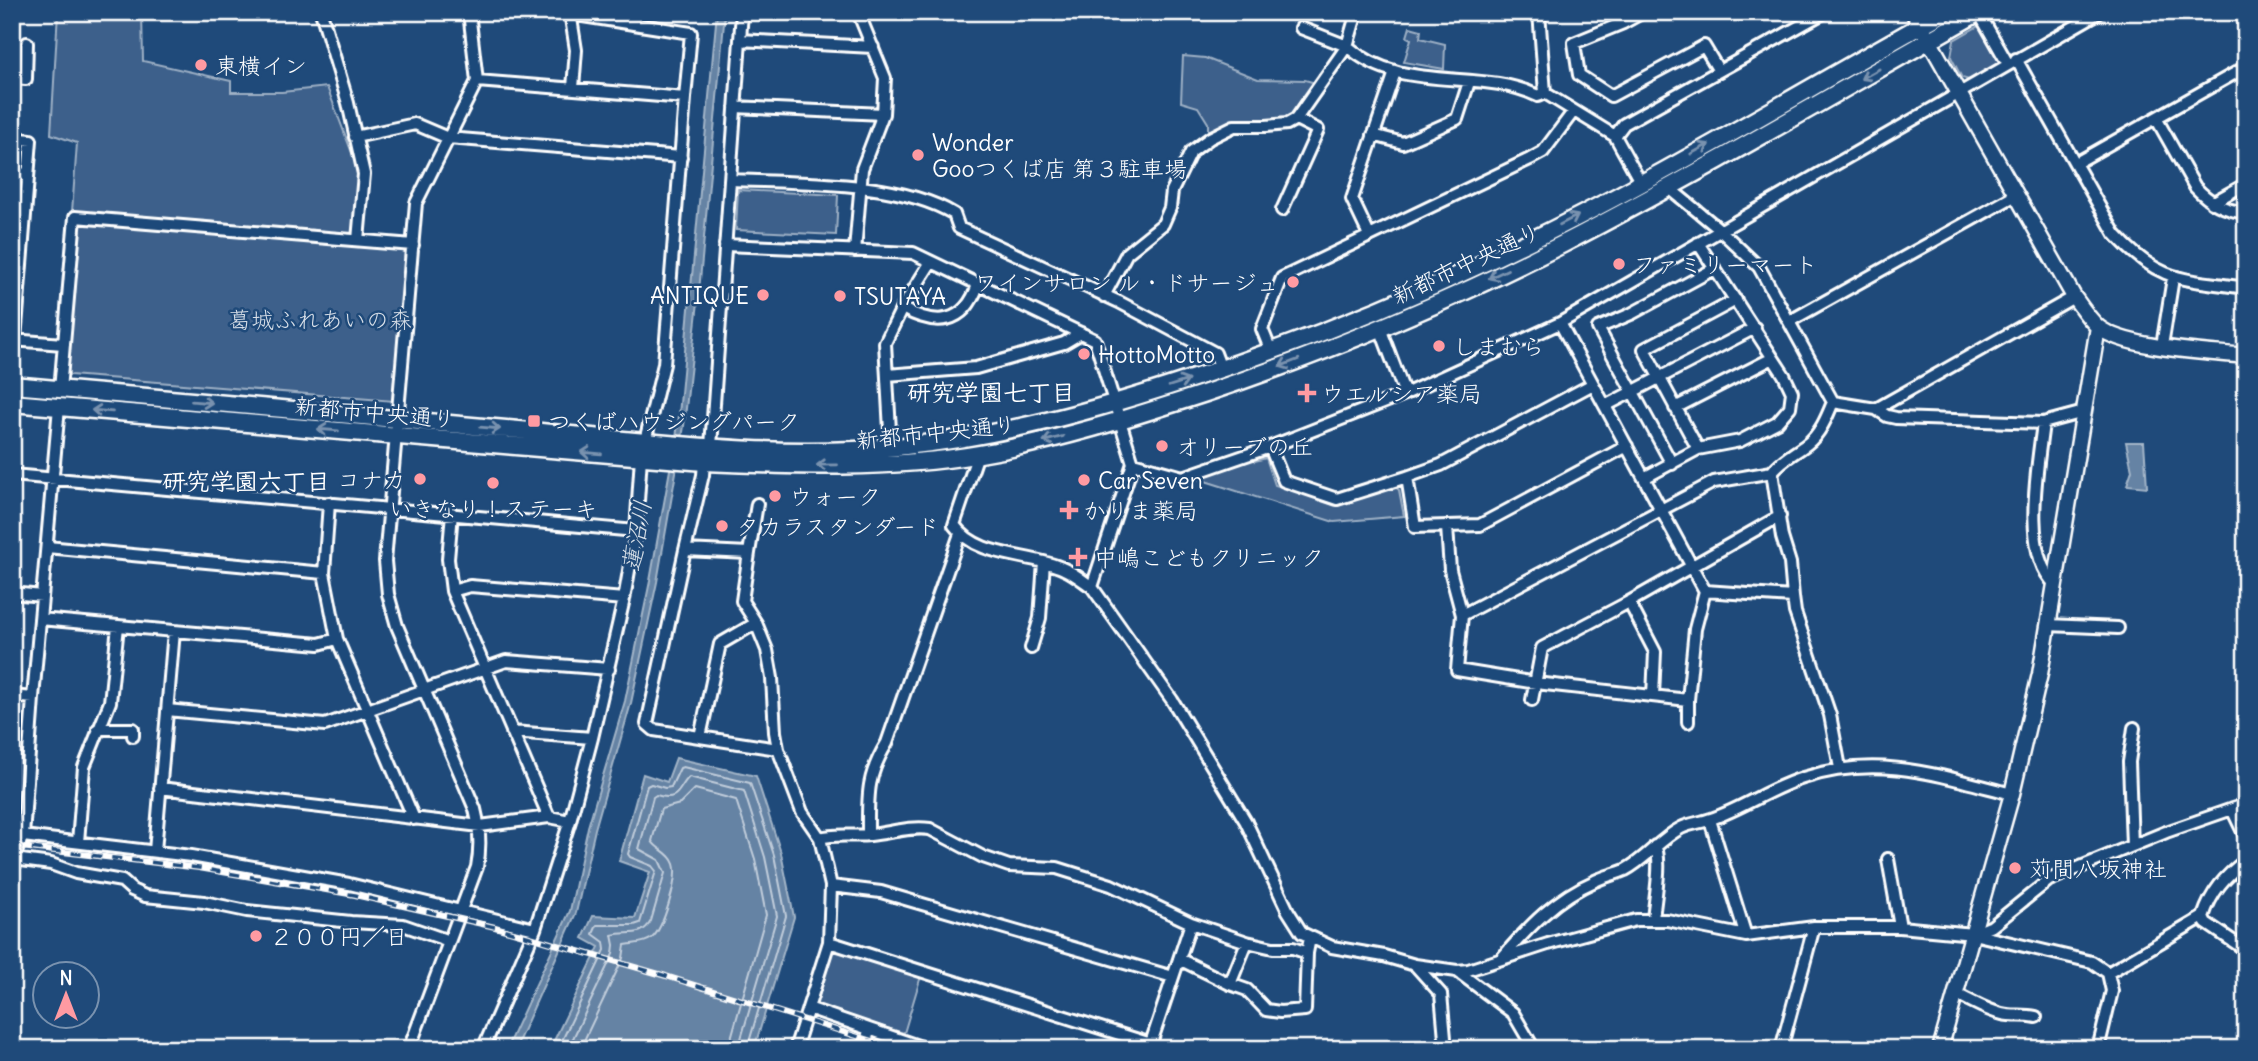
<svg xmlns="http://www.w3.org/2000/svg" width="2258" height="1061" viewBox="0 0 2258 1061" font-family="Delius,'Klee One',sans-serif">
	<rect width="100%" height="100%" fill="#1f4a7a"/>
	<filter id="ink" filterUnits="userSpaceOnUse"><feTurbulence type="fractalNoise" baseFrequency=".0143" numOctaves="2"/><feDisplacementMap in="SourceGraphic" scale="14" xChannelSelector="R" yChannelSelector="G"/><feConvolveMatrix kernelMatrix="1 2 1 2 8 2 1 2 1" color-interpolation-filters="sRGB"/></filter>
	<g filter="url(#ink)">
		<path fill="#3c618b" stroke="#9eb0c5" stroke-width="2" d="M 58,12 L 142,12 L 143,61 L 231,81 L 231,92 L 282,92 L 327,87 L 358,169 L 354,232 L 349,235 L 72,212 L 77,143 L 51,134 Z
			M 1982,24 L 2003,61 L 1969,80 L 1962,78 L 1951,57 L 1954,40 Z
			M 1410,27 L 1421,30 L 1420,38 L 1445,44 L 1444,69 L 1404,62 L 1411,39 L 1407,37 Z
			M 1183,56 L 1205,58 L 1258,79 L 1305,80 L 1316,83 L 1295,113 L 1280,122 L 1208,137 L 1208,123 L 1198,107 L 1181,102 Z
			M 738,190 L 838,195 L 836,235 L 736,230 Z
			M 84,224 L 401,250 L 406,253 L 394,401 L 70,375 L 67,371 L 79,227 Z
			M 1254,457 L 1255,461 L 1266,458 L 1275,485 L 1337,504 L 1394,486 L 1399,490 L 1404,516 L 1334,522 L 1199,479 L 1201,474 Z
			M 12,701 L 28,702 L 17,828 L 12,828 Z
			M 839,949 L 921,976 L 904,1033 L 819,1008 L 815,998 L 830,952 Z"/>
		<path fill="#6583a4" stroke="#a3b5c8" stroke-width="2" d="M 717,12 L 725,12 L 698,302 L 684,426 L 657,582 L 631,703 L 595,829 L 576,913 L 515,1049 L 506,1049 L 570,911 L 588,827 L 625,701 L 650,581 L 678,425 Z
			M 2126,442 L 2144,442 L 2147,487 L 2127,485 L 2132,470 Z
			M 676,758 L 756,776 L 781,853 L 794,917 L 754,1049 L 550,1049 L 599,947 L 583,938 L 593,916 L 635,918 L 650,872 L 619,861 L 643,774 L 667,782 Z"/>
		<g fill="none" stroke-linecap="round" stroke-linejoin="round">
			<path stroke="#c1cddb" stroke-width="2" d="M 558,1049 L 605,950 L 604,942 L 593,934 L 597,925 L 634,925 L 640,923 L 656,871 L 652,866 L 630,857 L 628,854 L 647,786 L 651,784 L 665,788 L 671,787 L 680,768 L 683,767 L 750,783 L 774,855 L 786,916 L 747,1049
				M 568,1049 L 613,954 L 614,945 L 612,935 C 627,930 641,939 651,921 L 665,873 L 659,860 L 639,849 L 653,797 L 656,795 C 680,802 677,789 689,777 L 744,791 L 765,857 L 777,916 L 738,1049
				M 580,1049 L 623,958 L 625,945 C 634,943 644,944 652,938 C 663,929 679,878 674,864 C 670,852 657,850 652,841 L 661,809 L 680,804 L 695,789 L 736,800 L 755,859 L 766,915 L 728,1049"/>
			<defs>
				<path id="street" d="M 321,12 L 348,103 L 364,174 L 358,240
					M 570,12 L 576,50 L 573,88
					M 1357,12 L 1347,46 C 1402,95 1479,67 1538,96 L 1545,93
					M 1539,12 L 1545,93 L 1615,136 L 1641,183
					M 1643,12 L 1623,23 L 1574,43 L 1579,75 L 1611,96 L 1704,46 L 1719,71
					M 1983,20 L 2008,64
					M 740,40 L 873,47
					M 2016,59 L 2115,234 C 2159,283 2184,279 2246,288
					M 12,78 L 26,79 L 27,43
					M 477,81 L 685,98 L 691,33 L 570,14
					M 735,107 L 883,114
					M 2156,118 L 2195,187 C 2210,203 2224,210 2246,213
					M 1373,135 L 1403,143 L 1457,119 L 1469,82
					M 1615,136 L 1624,124 L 1825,12
					M 355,137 L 415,124 L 448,138 L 681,157
					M 12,138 L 31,140 L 15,340
					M 2076,163 L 2246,67
					M 12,173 L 28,174
					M 730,180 C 796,183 898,180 954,214 L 959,228 L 1119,302 L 1215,353 L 1221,369
					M 1668,187 L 1719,229 L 1759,267 L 1833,402 L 1876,409 L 2074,297
					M 2212,203 L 2246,184
					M 1282,210 L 1318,130 L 1296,119
					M 1369,235 L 1352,199 L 1395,72
					M 725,245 L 913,253 L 1095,340 L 1133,463 L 1092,587 L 1172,700 L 1246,822 L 1288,911 L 1302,933 L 1332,947 L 1384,956 L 1415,965 L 1441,994 L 1446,1049
					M 855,251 L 862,169 L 883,114 L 885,78 L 858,12
					M 1104,296 L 1127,253 L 1163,224 L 1170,208 L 1172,191 L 1191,152 L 1210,138 L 1234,126 L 1266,126 L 1287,124 L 1296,119 L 1347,46 L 1301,28
					M 902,308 C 936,327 964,325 978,285
					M 1790,321 L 2016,195
					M 1380,328 L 1405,394
					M 12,340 L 63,344
					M 2162,346 L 2173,278
					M 1271,351 L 1262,329 L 1282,278 L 1530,159 L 1543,152 L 1573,112
					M 887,375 L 976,368 L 1064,343 L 1081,333
					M 60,390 L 75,217 L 413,245
					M 1605,406 L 1755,328
					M 59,407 L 33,698 L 23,836 L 191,856 L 349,884 L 535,929
					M 1675,408 L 1773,358
					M 1876,409 L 1887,416 L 1896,418 L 2043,423 L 2084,412
					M 2043,423 C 2038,465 2021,554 2055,584
					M 645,441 L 664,364 L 685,98
					M 711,446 L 742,12
					M 1270,447 L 1284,481 L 1337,499 L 1407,477 L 1415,527 L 1480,525 L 1627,446
					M 891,448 L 885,343 L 902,308 L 931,262
					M 1698,449 L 1644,349 L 1736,300
					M 978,454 L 954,525 C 979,560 1029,552 1064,569 C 1074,573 1083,581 1092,587
					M 704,462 L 703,475 L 685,550 L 749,553 L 742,601 L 756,623 L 767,650 L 772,678 L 775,732 L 778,749 L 802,812 L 820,838 L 831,886 L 829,942 L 795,1049
					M 1133,463 L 1183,477 L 1270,447 L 1405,394 L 1560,323 L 2100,12
					M 1672,464 L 1598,328 L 1631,314 L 1714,269
					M 12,475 L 636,531
					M 1407,477 L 1441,465 L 1593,384
					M 1644,478 L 1698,449 L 1740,441 L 1777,422 L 1790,407 L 1792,392 L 1784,375 L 1698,243
					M 329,503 L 324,573 L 337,639 L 414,819
					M 452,513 L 448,559 L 452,591 L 549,817
					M 1447,527 L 1450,570 L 1462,615 L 1457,670 L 1536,683 L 1688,700 L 1695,629 L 1705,591 L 1560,323
					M 47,547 L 324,573
					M 685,550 L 647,724 L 654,730 L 778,749
					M 749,553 L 757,504
					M 452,591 L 470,586 L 624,599
					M 1705,591 L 1793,597 L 1790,563 L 1782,537 L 1772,472
					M 12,593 L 42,596
					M 1793,597 L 1795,612 L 1830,715 L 1840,768
					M 1629,602 L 1655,652 L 1653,696
					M 1462,615 L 1714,482 L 1772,472 C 1782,459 1794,454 1807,444 C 1820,434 1827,417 1833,402
					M 40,619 L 319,644 L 337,639
					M 2048,625 L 2118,628
					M 1031,648 L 1040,618 L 1044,562
					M 12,696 L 33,698
					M 1532,700 L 1542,648 L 1629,602 L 1780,516
					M 167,710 L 325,725 L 506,661 L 609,669
					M 1688,722 L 1688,700
					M 98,729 L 133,729 L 133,736
					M 512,732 L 592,738
					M 700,737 L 720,644 L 756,623
					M 160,788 L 480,826 L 549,817 L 570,821
					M 2232,809 L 2246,838
					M 1710,820 L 1746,936
					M 868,835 C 868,796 866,777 887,743 L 960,534
					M 820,838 C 837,833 853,837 870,835 C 890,833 910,826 930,829 L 983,857 L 1009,866 L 1057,868 L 1111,885 L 1191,923 L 1247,942 L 1273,948 L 1293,948 L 1307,953 L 1310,938
					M 78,842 L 84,767 L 110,702 L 118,626
					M 2132,846 L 2129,762 L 2134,728
					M 155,851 L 174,631
					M 14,859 L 51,864 L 76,873 L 122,881 L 132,890 L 145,896 L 204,902 L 247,911 L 351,922 L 403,925 L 449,941
					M 1888,859 L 1900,927
					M 12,861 L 23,836
					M 831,886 L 881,892 L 1173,977
					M 2203,917 L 2206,923 L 2246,950
					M 1653,920 C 1654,903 1663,860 1655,846
					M 1973,934 L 1992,926 L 2049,880 L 2166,832 L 2238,807 L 2246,801
					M 829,942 L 1151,1044
					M 1247,942 L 1230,984 L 1247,990 L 1266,1010 L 1280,1012 L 1305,1010 L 1307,953
					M 1502,958 C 1529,926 1556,898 1595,881 C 1605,876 1616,874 1625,870 C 1645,860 1660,839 1681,828 C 1691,823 1701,823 1711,819 C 1742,809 1770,788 1803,778 C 1878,754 1938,775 2012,794
					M 1179,959 L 1230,984
					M 1415,965 L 1457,971 L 1468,970 L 1548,944 L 1636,920 L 1667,920 L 1746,936 L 1814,927 L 1900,927 L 1973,934 L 2092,962 L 2108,973 L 2203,917 C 2211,892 2225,876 2246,860
					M 1457,971 L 1513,1013 L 1534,1049
					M 1956,994 C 1972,1001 1985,1010 2002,1014 C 2013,1017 2024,1014 2036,1017
					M 808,1008 L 927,1049
					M 409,1049 L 477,867 C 481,847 480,829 475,809 L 397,626 L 388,594 L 385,561 L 416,203 L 477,81 L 469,12
					M 483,1049 L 535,929 L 570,821 L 592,738 L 624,599 L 636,531 L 641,457
					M 864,1049 L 869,1031
					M 1149,1049 L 1191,923
					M 1781,1049 L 1814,927
					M 2098,1049 L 2112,991 L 2108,973"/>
				<path id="secondary" d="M 1913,12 L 2074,297 C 2081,307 2089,319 2098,327 C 2125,349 2210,352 2246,356
					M 1940,1049 L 2012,794 L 2040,674 L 2098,327"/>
				<path id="primary" d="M 12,385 C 185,400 358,416 530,431 C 651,442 776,459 897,447 C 999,437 1097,410 1194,378 C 1294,345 1393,306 1488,261 C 1645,188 1793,96 1945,12
					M 12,403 L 704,462 C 796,466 889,470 980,454 C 1057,441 1132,417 1206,393 C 1328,352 1449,302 1563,244 C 1704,171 1841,90 1979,12"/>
			</defs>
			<use href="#street" stroke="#fff" stroke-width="16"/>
			<use href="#secondary" stroke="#fff" stroke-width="19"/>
			<use href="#primary" stroke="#fff" stroke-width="21"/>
			<use href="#street" stroke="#1f4a7a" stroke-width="10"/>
			<use href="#secondary" stroke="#1f4a7a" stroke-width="14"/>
			<use href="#primary" stroke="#1f4a7a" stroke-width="16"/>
			<defs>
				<path id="rail" d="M 12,846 L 199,868 L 355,895 L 495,927 L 666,976 L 897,1049"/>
			</defs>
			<use href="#rail" stroke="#fff" stroke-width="6"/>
			<use href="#rail" stroke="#1f4a7a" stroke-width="3.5" stroke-dasharray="10" stroke-linecap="butt"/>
		</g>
		<defs><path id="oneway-shaft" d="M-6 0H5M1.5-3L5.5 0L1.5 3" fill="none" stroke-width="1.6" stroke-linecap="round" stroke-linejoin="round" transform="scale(1.75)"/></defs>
		<g stroke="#7992af">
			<use href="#oneway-shaft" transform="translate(1870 74) rotate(151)"/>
			<use href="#oneway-shaft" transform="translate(1700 149) rotate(-29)"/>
			<use href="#oneway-shaft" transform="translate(1569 220) rotate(-27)"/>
			<use href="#oneway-shaft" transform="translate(1498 274) rotate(155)"/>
			<use href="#oneway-shaft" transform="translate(1289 363) rotate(159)"/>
			<use href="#oneway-shaft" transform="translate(1179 383) rotate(-18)"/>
			<use href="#oneway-shaft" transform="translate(202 402) rotate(5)"/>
			<use href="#oneway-shaft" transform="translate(102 411) rotate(-175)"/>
			<use href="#oneway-shaft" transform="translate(490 428) rotate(5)"/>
			<use href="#oneway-shaft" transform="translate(328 430) rotate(-175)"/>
			<use href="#oneway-shaft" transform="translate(1053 439) rotate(166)"/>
			<use href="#oneway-shaft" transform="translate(591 453) rotate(-175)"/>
			<use href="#oneway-shaft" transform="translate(827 465) rotate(179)"/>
		</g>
	</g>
	<g fill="#ff9aa2" stroke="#1f4a7a" stroke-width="2.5">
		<circle cx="201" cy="65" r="7"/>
		<circle cx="918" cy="155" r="7"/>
		<circle cx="1619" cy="264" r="7"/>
		<circle cx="1293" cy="282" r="7"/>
		<circle cx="763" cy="295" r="7"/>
		<circle cx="840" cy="296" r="7"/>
		<circle cx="1439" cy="346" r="7"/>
		<circle cx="1084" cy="354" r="7"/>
		<path d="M1303.5 382.5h7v7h7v7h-7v7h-7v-7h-7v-7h7z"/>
		<rect x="527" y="414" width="14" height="14" rx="3.5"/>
		<circle cx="1162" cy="446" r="7"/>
		<circle cx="420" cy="479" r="7"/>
		<circle cx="1084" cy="480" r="7"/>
		<circle cx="493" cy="483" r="7"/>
		<circle cx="775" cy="496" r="7"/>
		<path d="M1065.5 499.5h7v7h7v7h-7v7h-7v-7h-7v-7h7z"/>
		<circle cx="722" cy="526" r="7"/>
		<path d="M1074.5 546.5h7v7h7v7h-7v7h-7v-7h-7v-7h7z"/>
		<circle cx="2015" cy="868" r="7"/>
		<circle cx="256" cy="936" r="7"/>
	</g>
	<g text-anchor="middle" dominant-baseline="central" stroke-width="5" stroke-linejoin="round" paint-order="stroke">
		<g font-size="23" fill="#fff" stroke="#1f4a7a" text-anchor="start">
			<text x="215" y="65">東横イン</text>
			<text x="932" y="142">Wonder<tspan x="932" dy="26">Gooつくば店 第３駐車場</tspan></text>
			<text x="1633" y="264">ファミリーマート</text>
			<text x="1279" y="282" text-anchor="end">ワインサロン ル・ドサージュ</text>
			<text x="749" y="295" text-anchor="end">ANTIQUE</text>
			<text x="854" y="296">TSUTAYA</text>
			<text x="1453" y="346">しまむら</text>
			<text x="1098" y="354">HottoMotto</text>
			<text x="1321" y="393">ウエルシア薬局</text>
			<text x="548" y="421">つくばハウジングパーク</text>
			<text x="1176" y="446">オリーブの丘</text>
			<text x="406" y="479" text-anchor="end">コナカ</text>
			<text x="1098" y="480">Car Seven</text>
			<text x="789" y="496">ウォーク</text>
			<text x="493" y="508" text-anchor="middle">いきなり！ステーキ</text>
			<text x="1083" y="510">かりま薬局</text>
			<text x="736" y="526">タカラスタンダード</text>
			<text x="1094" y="557">中嶋こどもクリニック</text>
			<text x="2029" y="868">苅間八坂神社</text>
			<text x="270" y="936">２００円／日</text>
		</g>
		<g font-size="23" fill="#fff" stroke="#1f4a7a">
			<text transform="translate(1466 263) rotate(-25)">新都市中央通り</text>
			<text transform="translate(375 412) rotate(5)">新都市中央通り</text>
			<text transform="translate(936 432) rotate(-6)">新都市中央通り</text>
		</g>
		<g font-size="23" fill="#d8dfe8" stroke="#1f4a7a">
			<text x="320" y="319">葛城ふれあいの森</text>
		</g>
		<g font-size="24" font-weight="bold" fill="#fff" stroke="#1f4a7a">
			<text x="991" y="392">研究学園七丁目</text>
			<text x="246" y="481">研究学園六丁目</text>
		</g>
		<g font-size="24" font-style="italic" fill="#d8e0e8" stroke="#1f4a7a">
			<text transform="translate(636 536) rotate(-80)">蓮沼川</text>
		</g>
	</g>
	<rect width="2258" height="1061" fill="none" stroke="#1f4a7a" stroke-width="42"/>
	<rect x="21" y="21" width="2216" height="1019" fill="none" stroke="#fff" stroke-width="2.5" filter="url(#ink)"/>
	<g transform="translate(66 995)"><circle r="33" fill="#1f4a7a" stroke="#7992af" stroke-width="2"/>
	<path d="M0-5L12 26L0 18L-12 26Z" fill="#ff9aa2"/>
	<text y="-10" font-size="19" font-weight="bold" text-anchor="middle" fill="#ffffff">N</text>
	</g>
</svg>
